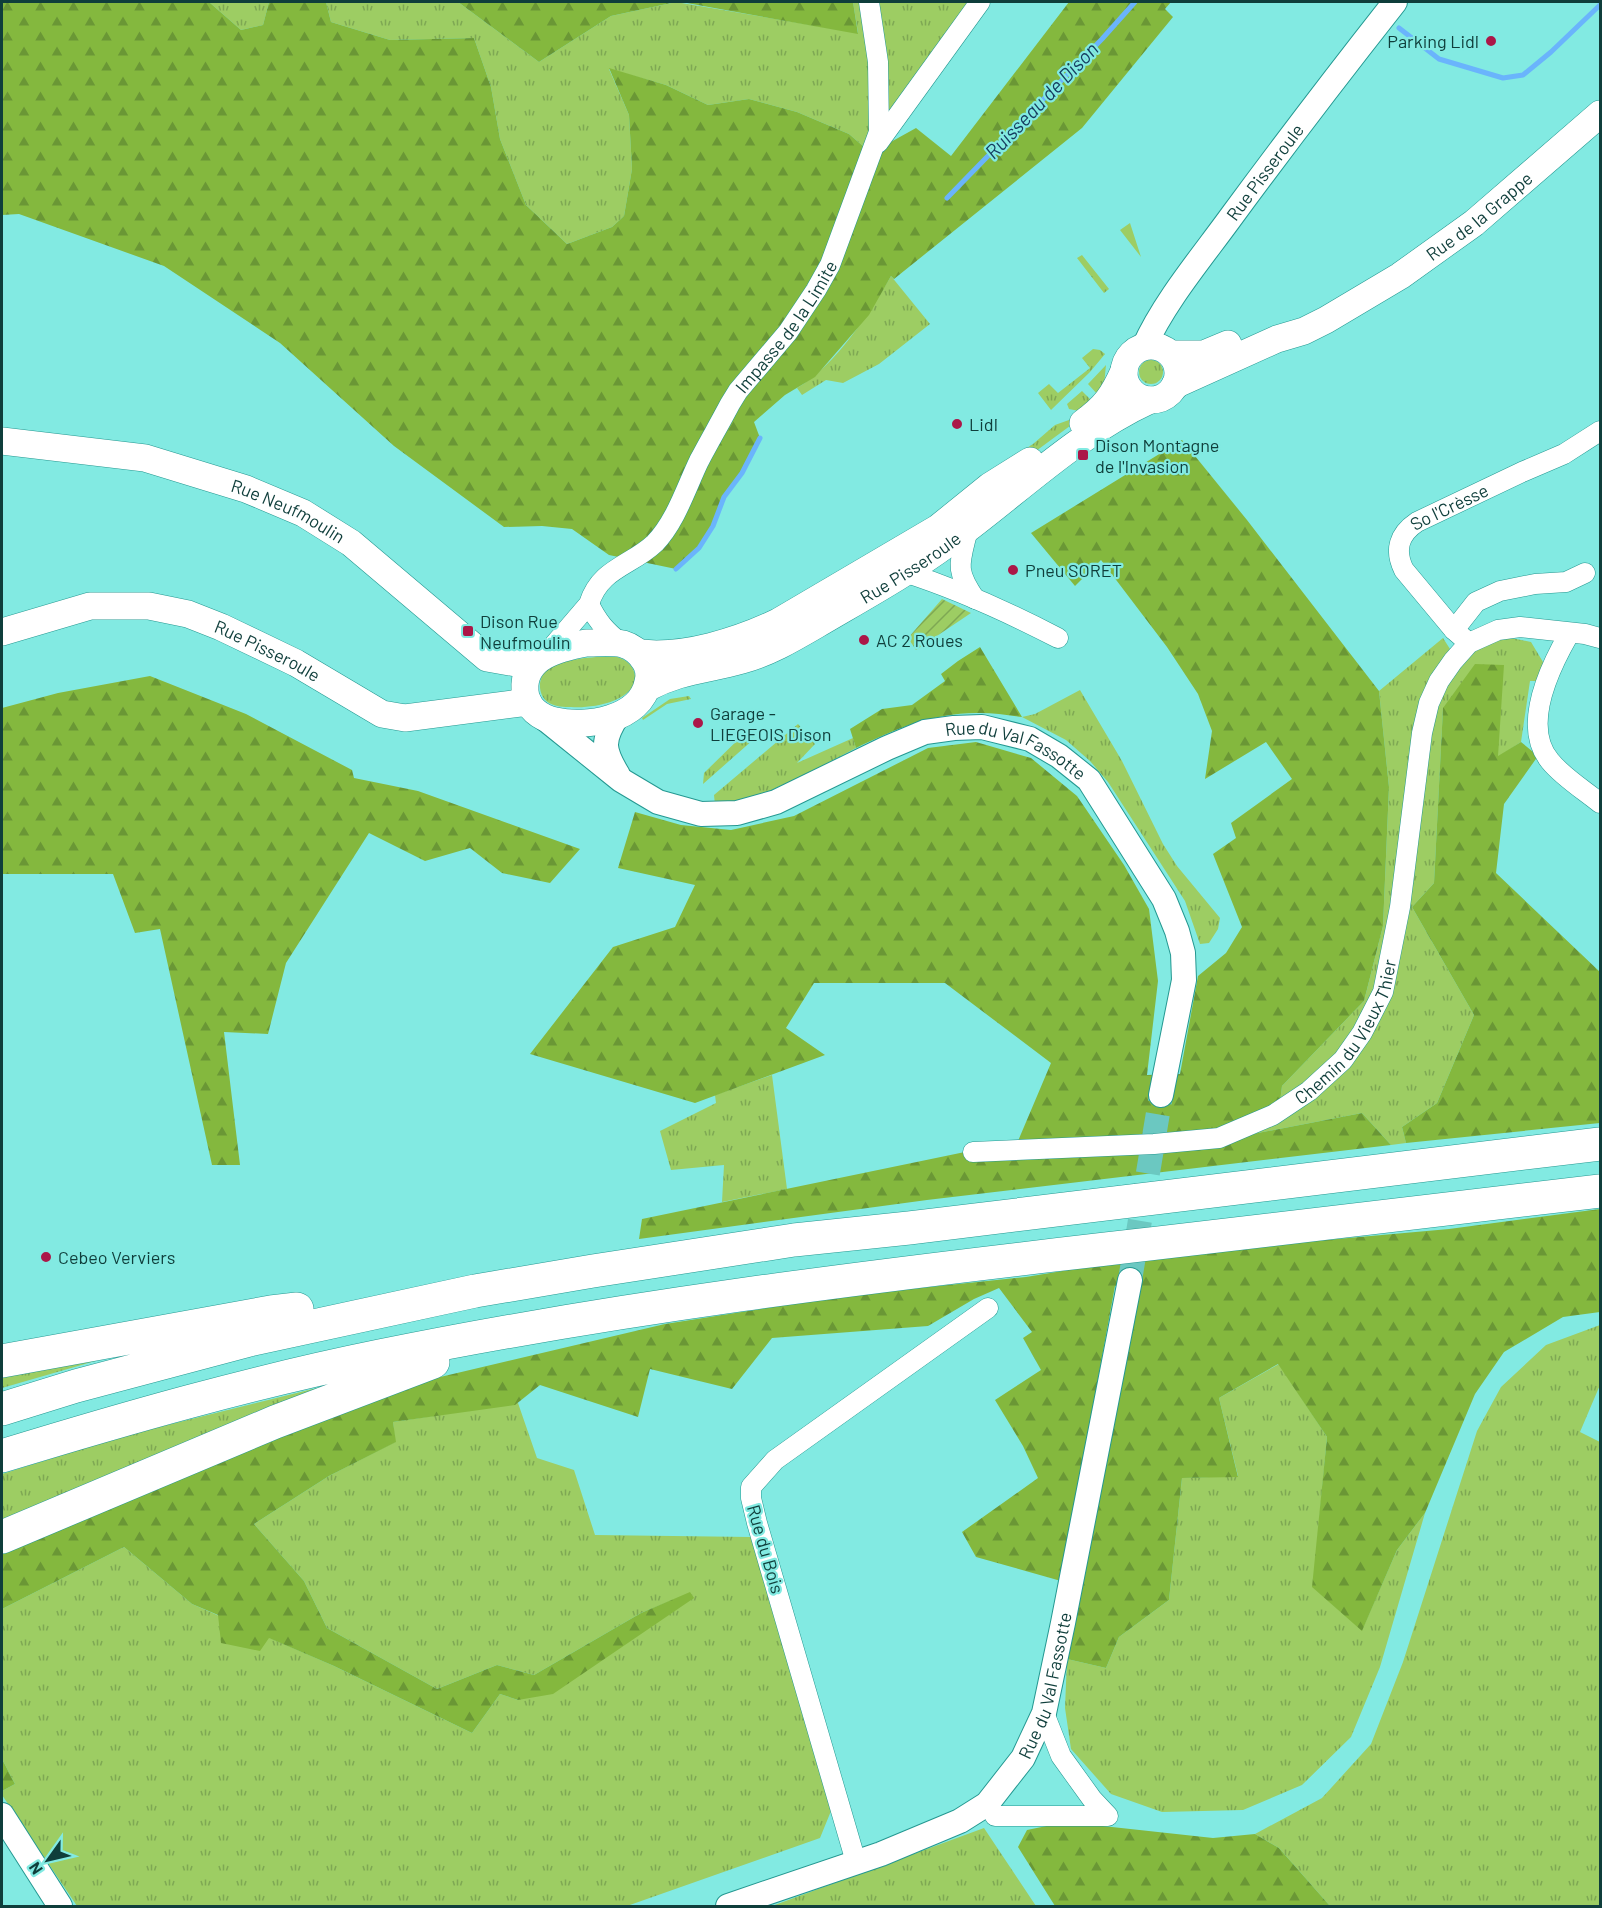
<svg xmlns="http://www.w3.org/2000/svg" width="1602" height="1908" viewBox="0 0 1602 1908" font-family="Barlow,sans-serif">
	<defs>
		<pattern id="grass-tufts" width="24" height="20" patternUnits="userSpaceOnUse" patternTransform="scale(1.5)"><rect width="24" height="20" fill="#9dcd63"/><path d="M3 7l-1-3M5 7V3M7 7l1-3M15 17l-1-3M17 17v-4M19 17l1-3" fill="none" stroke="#7ea853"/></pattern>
		<pattern id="forest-firs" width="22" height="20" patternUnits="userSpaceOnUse" patternTransform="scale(1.5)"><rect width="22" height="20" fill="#84b83e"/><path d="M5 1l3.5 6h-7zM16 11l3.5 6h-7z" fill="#6a9735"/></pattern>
		<pattern id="garden-furrows" width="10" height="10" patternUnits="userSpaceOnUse" patternTransform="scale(1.5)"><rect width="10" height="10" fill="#9dcd63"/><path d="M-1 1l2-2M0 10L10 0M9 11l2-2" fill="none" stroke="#7ea853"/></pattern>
	</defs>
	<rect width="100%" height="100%" fill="#82eae2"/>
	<path fill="url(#grass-tufts)" d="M 209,2 L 269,2 L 263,25 L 241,30 Z
		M 326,2 L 458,2 L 539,62 L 611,16 L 676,2 L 858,33 L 853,2 L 980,2 L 871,153 L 849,134 L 797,112 L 749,99 L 708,105 L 666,85 L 609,69 L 629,115 L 632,169 L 624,216 L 612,227 L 567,244 L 526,205 L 500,139 L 491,87 L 474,38 L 390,40 L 331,22 Z
		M 1130,223 L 1141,257 L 1120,230 Z
		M 1082,255 L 1109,289 L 1104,293 L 1077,258 Z
		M 891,276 L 930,324 L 879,364 L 843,383 L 826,380 L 802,395 L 797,388 C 836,365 868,315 891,276 Z
		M 1093,349 L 1100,350 L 1105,354 L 1090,372 L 1051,410 L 1038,393 L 1049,384 L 1058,393 L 1090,368 L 1082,358 Z
		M1139 372a12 12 0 1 1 24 0a12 12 0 1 1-24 0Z
		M 1106,365 L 1104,385 L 1098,395 L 1088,384 Z
		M 1082,391 L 1092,401 L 1079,411 L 1069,409 L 1067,404 Z
		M 1097,406 L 1036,451 L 990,472 L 1033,444 L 1055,425 L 1080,416 Z
		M 1506,637 L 1531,642 L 1543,662 L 1540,681 L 1530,681 L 1521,742 L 1498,757 L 1443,709 L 1434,883 L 1412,907 L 1474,1015 L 1437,1103 L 1402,1127 L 1406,1143 L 1391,1145 L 1362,1113 L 1232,1138 L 1294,1110 L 1392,988 L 1431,729 L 1443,686 L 1470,652 Z
		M 1443,638 L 1450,649 L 1424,696 L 1392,921 L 1374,997 L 1353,1037 L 1321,1072 L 1280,1102 L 1282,1086 L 1364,1001 L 1383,926 L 1389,787 L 1379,691 Z
		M 617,657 C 627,660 634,666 635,676 C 636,702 590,709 571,707 C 564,707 556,707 549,703 C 538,697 537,679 546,671 C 561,658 598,656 617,657 Z
		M 1080,690 L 1122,761 L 1163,844 L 1177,866 L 1220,918 L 1218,929 L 1209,943 L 1200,944 L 1185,901 L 1108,782 L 1090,761 L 1066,740 L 1022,717 L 1035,714 Z
		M 689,696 L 691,699 L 667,704 L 643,720 L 642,718 L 670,699 Z
		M 798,724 L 815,744 L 797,763 L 853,738 L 856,748 L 784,786 L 782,785 L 752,800 L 715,805 L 714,795 Z
		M 751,727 L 754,739 L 703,784 L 704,773 Z
		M 772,1075 L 787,1189 L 722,1202 L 724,1165 L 671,1170 L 660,1131 L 716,1103 L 715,1095 Z
		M 1600,1325 L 1600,1385 L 1580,1432 L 1600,1442 L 1600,1906 L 1330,1906 L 1279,1848 L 1255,1834 L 1322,1798 L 1371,1744 L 1403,1662 L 1477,1431 L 1501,1387 L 1546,1345 Z
		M 123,1353 L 2,1388 L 2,1372 Z
		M 1279,1364 L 1327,1437 L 1313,1587 L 1362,1630 L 1397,1550 L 1425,1513 L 1380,1667 L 1351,1737 L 1302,1785 L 1243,1810 L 1162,1812 L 1111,1794 L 1071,1749 L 1065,1708 L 1067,1659 L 1106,1668 L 1119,1637 L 1169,1600 L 1182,1478 L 1238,1476 L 1219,1398 Z
		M 345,1381 L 2,1523 L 2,1474 L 123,1436 Z
		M 518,1403 L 537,1458 L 574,1470 L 595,1535 L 751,1537 L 831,1811 L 820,1838 L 627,1906 L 77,1906 L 2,1795 L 2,1791 L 15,1784 L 2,1759 L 2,1609 L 124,1547 L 192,1604 L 334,1666 L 472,1733 L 500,1694 L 518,1700 L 690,1593 L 641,1613 L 534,1675 L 497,1665 L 437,1689 L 327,1628 L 304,1581 L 254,1524 L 329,1476 L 395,1442 L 393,1422 Z
		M 984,1828 L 1036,1906 L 772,1906 Z"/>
	<path fill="url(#forest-firs)" d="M 2,2 L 209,2 L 241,30 L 263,25 L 269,2 L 326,2 L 331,22 L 390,40 L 474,38 L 491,87 L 500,139 L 526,205 L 567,244 L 612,227 L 624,216 L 632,169 L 629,115 L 609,68 L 666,85 L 708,105 L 749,99 L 797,112 L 849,134 L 871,153 L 916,128 L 951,156 L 1069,2 L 1171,2 L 1165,9 L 1173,17 L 1082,128 L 894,279 L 891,276 L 869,315 L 815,377 L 785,395 L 754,422 L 760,438 L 742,473 L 724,497 L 713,526 L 699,548 L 676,569 L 609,555 L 572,529 L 542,526 L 504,527 L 394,446 L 280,343 L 164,266 L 19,214 L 2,215 Z
		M 458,2 L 676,2 L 611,16 L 539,62 Z
		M 681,2 L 853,2 L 858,34 Z
		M 1182,440 L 1247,520 L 1379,691 L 1389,787 L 1383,926 L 1364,1001 L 1282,1086 L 1280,1102 L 1232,1138 L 1362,1113 L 1391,1145 L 927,1200 L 639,1239 L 642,1219 L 1018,1141 L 1051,1063 L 945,983 L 814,983 L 786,1028 L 825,1055 L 695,1103 L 530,1054 L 613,947 L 675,927 L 695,885 L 618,868 L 635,812 L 681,825 L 731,830 L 794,816 L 928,748 L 976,742 L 1031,758 L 1077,796 L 1124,865 L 1149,909 L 1158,981 L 1147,1075 L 1180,1074 L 1198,976 L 1226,953 L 1242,927 L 1213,854 L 1236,838 L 1231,823 L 1292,779 L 1266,742 L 1205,779 L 1212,731 L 1198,694 L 1167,647 L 1101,560 L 1075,586 L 1031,533 Z
		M 980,647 L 1022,717 C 1008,715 994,713 980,713 C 935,712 895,729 856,748 L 850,729 L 882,709 L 912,705 L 945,681 L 941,674 L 958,661 Z
		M 1475,664 L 1504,665 L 1498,756 L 1521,742 L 1538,756 L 1504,804 L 1496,873 L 1600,972 L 1600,1123 L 1406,1143 L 1402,1127 L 1437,1103 L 1474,1015 L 1412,907 L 1434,883 L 1443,708 Z
		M 150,676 L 246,714 L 352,770 L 354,778 L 418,791 L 580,849 L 550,883 L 502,873 L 470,848 L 425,861 L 369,833 L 286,963 L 268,1034 L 224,1032 L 240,1165 L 212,1165 L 160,929 L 135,933 L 113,874 L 2,874 L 2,708 L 58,693 Z
		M 1600,1209 L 1600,1312 L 1563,1317 L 1504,1352 L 1475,1394 L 1425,1513 L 1397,1550 L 1362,1631 L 1312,1587 L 1327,1437 L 1278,1364 L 1219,1398 L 1238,1477 L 1182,1478 L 1169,1600 L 1119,1637 L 1106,1668 L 1067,1659 L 1139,1284 L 1115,1286 L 1061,1581 L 976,1557 L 962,1532 L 1038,1478 L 1023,1446 L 995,1400 L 1041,1370 L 1023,1338 L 1032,1332 L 999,1288 L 974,1299 L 928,1326 L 772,1338 L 732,1389 L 650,1369 L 638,1417 L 540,1385 L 515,1405 L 393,1422 L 396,1442 L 329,1476 L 254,1524 L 304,1581 L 327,1628 L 437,1689 L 497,1665 L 534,1675 L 641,1613 L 690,1592 L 694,1598 L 553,1694 L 518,1700 L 500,1694 L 472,1733 L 334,1666 L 269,1638 L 260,1651 L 221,1643 L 218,1615 L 192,1604 L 124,1547 L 2,1609 L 2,1548 L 381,1391 L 665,1324 L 843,1296 L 1026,1277 L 1159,1255 L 1449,1229 Z
		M 2,1759 L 15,1784 L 2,1791 Z
		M 1066,1822 L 1213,1838 L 1255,1834 L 1279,1848 L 1330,1906 L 1055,1906 L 1018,1847 L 1027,1830 Z"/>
	<path fill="url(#garden-furrows)" d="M 942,599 L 971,613 L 916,650 L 908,638 Z"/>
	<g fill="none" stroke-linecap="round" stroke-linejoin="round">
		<path stroke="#6ab4fc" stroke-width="5" d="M 1399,28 L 1439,59 L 1503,78 L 1523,75 L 1551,52 L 1600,5
			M 947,198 L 1102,39 L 1135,2
			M 676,569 L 699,548 L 713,526 L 724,497 L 742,473 L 760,438"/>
		<path stroke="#6bc8c1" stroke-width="24" stroke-dasharray="24 12" stroke-linecap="butt" d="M 1130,1280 L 1161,1095"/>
		<defs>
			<g id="minor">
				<path d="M 878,143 L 980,2"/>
				<path d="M 968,529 C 960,563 954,569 975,599"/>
				<path d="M 904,572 C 957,589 1008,612 1058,638"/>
				<path d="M 589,604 C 597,621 606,632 621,643"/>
				<path d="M 1454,630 L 1476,602 L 1500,591 L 1535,584 L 1566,582 L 1585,573"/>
				<path d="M 1569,634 C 1550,667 1521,726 1550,761 C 1563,777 1584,790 1600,803"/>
				<path id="s1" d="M 1469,643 L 1454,630 L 1404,570 C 1394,550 1399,534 1417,522 L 1522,472 L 1564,454 L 1600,431"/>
				<path id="s2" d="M 547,653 L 589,604 C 600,568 631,566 655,543 C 676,521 686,488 699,461 C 709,442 720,423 730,404 L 738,391 L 788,332 L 816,290 L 830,265 L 879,132 L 878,62 L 869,2"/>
				<path id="s3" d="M 973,1152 L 1154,1144 L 1219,1138 L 1273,1115 L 1309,1091 L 1343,1060 L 1362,1033 L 1383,992 L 1400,907 L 1422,733 L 1429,703 L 1439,681 L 1453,661 L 1469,643 L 1498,630 L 1520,627 L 1585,634 L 1600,638"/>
				<path d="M 995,1816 L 1108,1816 L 1092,1799 L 1061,1756 L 1044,1713"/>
				<path d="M 856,1862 L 757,1523 L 751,1498 L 751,1487 L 775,1460 L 988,1308"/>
			</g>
			<g id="tertiary">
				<path id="s4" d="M 1144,347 C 1164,302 1202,257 1231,217 C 1284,145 1339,73 1395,2"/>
				<path d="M 618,715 C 601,741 603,750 618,775"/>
				<path id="s5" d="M 544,718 L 621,780 L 658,802 L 701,814 L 737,813 L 776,802 L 887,748 L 925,732 L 954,728 L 982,727 L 1030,739 L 1059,756 L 1089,780 L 1164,899 L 1177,931 L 1183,953 L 1184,980 L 1161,1095"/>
				<path d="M 2,1815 L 60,1906"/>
				<path id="s6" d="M 728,1906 L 881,1854 L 960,1821 L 987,1804 L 1023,1758 L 1044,1713 L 1063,1623 L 1130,1280"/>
			</g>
			<g id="secondary">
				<circle cx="1151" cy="373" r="27"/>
				<path d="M 1171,354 L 1204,354 L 1228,344"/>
				<path id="s7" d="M 1175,385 L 1277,339 L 1304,331 L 1326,320 L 1400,276 L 1474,223 L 1600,114"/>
				<path d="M 1083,423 C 1105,407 1113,396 1124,371"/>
				<path id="s8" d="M 2,441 L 145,458 L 246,489 L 303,513 L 351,543 L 487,658 L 522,664 L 536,661"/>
				<path id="s9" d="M 2,632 L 90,606 L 149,606 L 188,614 L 221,627 L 296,663 L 382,714 L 405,718 L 528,702"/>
				<path d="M 586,643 C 598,643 612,641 623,644 C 633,647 639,652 644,660 C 649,667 650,674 648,682 C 641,720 586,728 555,721 C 541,718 526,708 525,691 C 522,656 560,648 586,643 Z"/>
				<path d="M 640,653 C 684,658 738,641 778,622 L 938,528 L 990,486 L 1030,461"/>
				<path id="s10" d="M 647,688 C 680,670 707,670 742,660 C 768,653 792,639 816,625 C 860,599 906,574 947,544 C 1014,496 1074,435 1150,400"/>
			</g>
			<path id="motorway" d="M 2,1361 L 271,1312 L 297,1309
				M 2,1409 L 76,1386 L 249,1340 L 475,1291 L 593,1271 L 794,1240 L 909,1228 L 1600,1144
				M 2,1456 C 126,1418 252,1382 380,1356 C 620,1307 863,1277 1106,1249 C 1271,1230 1436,1210 1600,1191
				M 2,1537 L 275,1422 L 433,1362"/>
		</defs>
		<use href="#minor" stroke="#249891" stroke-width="21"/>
		<use href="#tertiary" stroke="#249891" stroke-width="26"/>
		<use href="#secondary" stroke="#249891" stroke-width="28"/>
		<use href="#motorway" stroke="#249891" stroke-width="34"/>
		<use href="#minor" stroke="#fff" stroke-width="20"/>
		<use href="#tertiary" stroke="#fff" stroke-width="24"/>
		<use href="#secondary" stroke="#fff" stroke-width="27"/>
		<use href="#motorway" stroke="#fff" stroke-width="33"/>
	</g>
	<g fill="#ab1748" stroke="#82eae2" stroke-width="2">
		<circle cx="1491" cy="41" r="6"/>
		<circle cx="957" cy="424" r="6"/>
		<rect x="1077" y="449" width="12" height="12" rx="3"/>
		<circle cx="1013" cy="570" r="6"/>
		<rect x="462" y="625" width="12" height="12" rx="3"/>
		<circle cx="864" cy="640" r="6"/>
		<circle cx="698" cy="723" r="6"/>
		<circle cx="46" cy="1257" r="6"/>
	</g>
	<g text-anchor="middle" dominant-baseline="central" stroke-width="4.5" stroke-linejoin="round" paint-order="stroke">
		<g font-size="18" fill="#0f3e3b" stroke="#82eae2" text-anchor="start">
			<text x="1479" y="41" text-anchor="end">Parking Lidl</text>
			<text x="969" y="424">Lidl</text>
			<text x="1095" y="445">Dison Montagne<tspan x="1095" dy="21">de l'Invasion</tspan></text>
			<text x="1025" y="570">Pneu SORET</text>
			<text x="480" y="621">Dison Rue<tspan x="480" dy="21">Neufmoulin</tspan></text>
			<text x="876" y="640">AC 2 Roues</text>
			<text x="710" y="713">Garage -<tspan x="710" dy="21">LIEGEOIS Dison</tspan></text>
			<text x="58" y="1257">Cebeo Verviers</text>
		</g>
		<g font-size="18" fill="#0f3e3b" stroke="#82eae2">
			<text stroke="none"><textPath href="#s4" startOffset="213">Rue Pisseroule</textPath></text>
			<text stroke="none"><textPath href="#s7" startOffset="350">Rue de la Grappe</textPath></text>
			<text stroke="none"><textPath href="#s2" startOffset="411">Impasse de la Limite</textPath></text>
			<text stroke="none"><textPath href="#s1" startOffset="189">So l'Crèsse</textPath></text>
			<text stroke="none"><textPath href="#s8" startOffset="297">Rue Neufmoulin</textPath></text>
			<text stroke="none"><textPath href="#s10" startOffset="292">Rue Pisseroule</textPath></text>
			<text stroke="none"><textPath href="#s9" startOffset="278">Rue Pisseroule</textPath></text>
			<text stroke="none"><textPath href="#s5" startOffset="524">Rue du Val Fassotte</textPath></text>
			<text stroke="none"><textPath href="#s3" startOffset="420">Chemin du Vieux Thier</textPath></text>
			<text transform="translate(766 1549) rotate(74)">Rue du Bois</text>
			<text stroke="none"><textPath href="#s6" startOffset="414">Rue du Val Fassotte</textPath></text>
		</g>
		<g font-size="20" font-style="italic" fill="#153c5f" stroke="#82eae2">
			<text transform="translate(1041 100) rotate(-46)">Ruisseau de Dison</text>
		</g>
	</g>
	<rect width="1602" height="1908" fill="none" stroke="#0f3e3b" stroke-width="6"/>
	<g transform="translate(48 1860) rotate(236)" stroke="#82eae2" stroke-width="4.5" paint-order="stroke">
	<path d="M0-4.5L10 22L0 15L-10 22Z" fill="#0f3e3b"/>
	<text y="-9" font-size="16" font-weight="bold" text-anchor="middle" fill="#0f3e3b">N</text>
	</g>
</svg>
